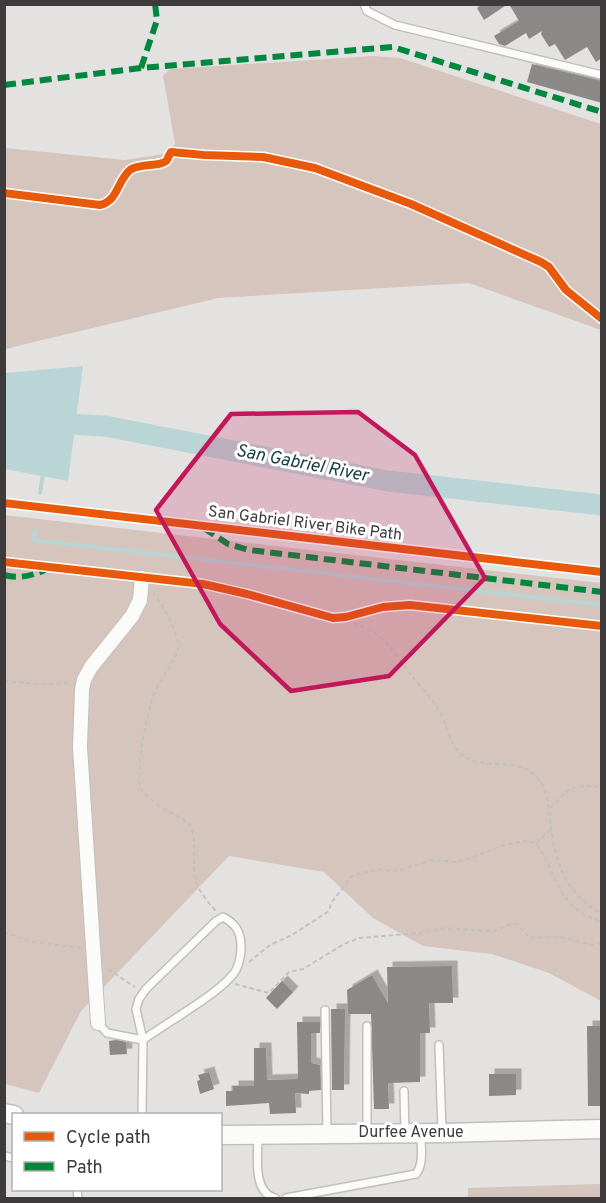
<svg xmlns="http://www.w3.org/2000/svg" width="606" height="1203" viewBox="0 0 606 1203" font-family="Overpass,sans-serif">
	<defs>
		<filter id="shadow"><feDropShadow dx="5.5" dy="-5.5" stdDeviation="0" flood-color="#0004"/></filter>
	</defs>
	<rect width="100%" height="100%" fill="#e4e2e0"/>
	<path fill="#d6c5bc" d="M 373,56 L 400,58 L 601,124 L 601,330 L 469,283 L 218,298 L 5,349 L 5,148 L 125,160 L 164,154 L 175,144 L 163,75 L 171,69 Z
		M 4,515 L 601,583 L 601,1001 L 549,973 L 492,954 L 423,946 L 373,918 L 324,872 L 229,856 L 81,1011 L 39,1093 L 5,1084 Z
		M 601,1184 L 601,1198 L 468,1198 L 468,1188 Z"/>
	<path fill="#b9d5d6" d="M 83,366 L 68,481 L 5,469 L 5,373 Z"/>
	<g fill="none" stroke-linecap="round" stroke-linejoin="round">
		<path stroke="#b9d5d6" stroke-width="4" d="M 40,493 L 43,474
			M 35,531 L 33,540 L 602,605"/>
		<path stroke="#b9d5d6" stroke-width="21" d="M 4,415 L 49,423 L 105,426 L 388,481 L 602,505"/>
	</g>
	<path fill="#8a8988" filter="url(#shadow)" d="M 482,4 L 508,4 L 484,20 L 477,8 Z
		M 509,4 L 602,4 L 602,58 L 596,62 L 587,47 L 565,60 L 555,44 L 549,47 L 541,34 L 542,31 L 529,39 L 526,33 L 505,46 L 499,44 L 494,36 L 519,21 Z
		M 532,64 L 602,81 L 602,103 L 527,82 Z
		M 452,966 L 453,1003 L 429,1003 L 430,1033 L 420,1033 L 420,1082 L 388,1083 L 389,1109 L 374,1109 L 371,1014 L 348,1014 L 347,990 L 372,975 L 388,1003 L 387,967 Z
		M 282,981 L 293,992 L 277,1009 L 266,998 Z
		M 331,1009 L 345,1009 L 344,1090 L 332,1090 Z
		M 297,1022 L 320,1022 L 320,1033 L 311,1033 L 311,1063 L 320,1065 L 321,1090 L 309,1091 L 309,1094 L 295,1093 L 296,1113 L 270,1114 L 269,1103 L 226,1106 L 226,1091 L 233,1091 L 233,1086 L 254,1086 L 254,1048 L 266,1048 L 267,1080 L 298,1079 Z
		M 587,1026 L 602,1026 L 602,1106 L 588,1106 Z
		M 116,1040 L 126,1042 L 127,1054 L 110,1055 L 109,1041 Z
		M 209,1072 L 214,1089 L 200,1094 L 197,1081 L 200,1080 L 198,1075 Z
		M 489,1074 L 516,1074 L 516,1095 L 489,1096 Z"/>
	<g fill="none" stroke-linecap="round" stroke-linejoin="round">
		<defs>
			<path id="service" d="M 364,4 L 367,11 L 395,25 L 602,75
				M 325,1010 L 327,1133
				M 98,1023 L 107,1033 L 143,1040 C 167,1022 223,992 236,970 C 240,962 241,955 241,947 C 241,932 236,924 223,917 L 216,921 L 146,989 L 139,999 L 136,1009 L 143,1040 L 142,1114
				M 367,1026 L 367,1133
				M 439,1045 L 442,1131
				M 404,1091 L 405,1133
				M 258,1136 C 258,1155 252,1192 275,1198
				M 4,1156 L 14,1158
				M 77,1190 L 78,1198
				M 286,1198 L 416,1174 C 424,1164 421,1148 421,1136"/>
			<path id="minor" d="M 98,1023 L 80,747 L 82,690 L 84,680 L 91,667 L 132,616 L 140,600 L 142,578"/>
			<path id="secondary" d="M 4,1113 L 14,1115
				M 220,1135 L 442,1133 L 602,1129"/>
		</defs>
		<use href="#service" stroke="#c1bfbe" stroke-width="10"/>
		<use href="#minor" stroke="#c1bfbe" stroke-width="16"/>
		<use href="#secondary" stroke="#c1bfbe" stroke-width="21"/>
		<path stroke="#c1c1c0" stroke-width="2" stroke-dasharray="4.5 3" stroke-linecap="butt" d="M 153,592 C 164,606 176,629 179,647 C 173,665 160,679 153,696 C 148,713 133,776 142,790 C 151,804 177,814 190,825 C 198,842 192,861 195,878 C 198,891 208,902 216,911
			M 339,618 C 355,624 372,629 384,640 C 393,649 401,662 409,673 C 419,685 432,698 440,712 C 447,725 449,743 460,753 C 481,774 522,751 542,784 C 549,797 549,813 551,828 C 556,866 567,894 602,914
			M 4,681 L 38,684 L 70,683
			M 550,808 C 571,786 571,785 602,787
			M 536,843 L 551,829
			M 4,932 L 33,942 L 81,948
			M 249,962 L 270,945 L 292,935 L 329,911 L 331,903 L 353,875 L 382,869 L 390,871 L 404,869 L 433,860 L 456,862 L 469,859 L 501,846 L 524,841 L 536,843 C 552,864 554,890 576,909 C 583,915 593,918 602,923
			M 108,969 L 135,987
			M 235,984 L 269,993 L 289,972 L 303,969 L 344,944 L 359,938 L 420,933 L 445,928 L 486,931 L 496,930 L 511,924 L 517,924 L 530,938 L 561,937 L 593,945 L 602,943"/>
		<use href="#service" stroke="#fbfbfa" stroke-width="7"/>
		<use href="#minor" stroke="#fbfbfa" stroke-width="14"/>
		<use href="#secondary" stroke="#fbfbfa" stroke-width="18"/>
		<path stroke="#00873e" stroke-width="6" stroke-dasharray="12 6" stroke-linecap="butt" d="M 141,68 L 157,20 L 155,4
			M 4,85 L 141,68 L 393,47 L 602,112
			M 204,528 L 228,544 L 249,550 L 602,592
			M 4,575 C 19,579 31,576 45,570"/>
		<defs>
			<path id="cycleway" d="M 4,193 L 100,205 C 118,201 117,181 130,170 C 139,163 162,167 167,160 C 168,158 169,155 171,152 L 204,155 L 263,157 L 315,168 L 411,204 L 541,262 L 549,267 L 566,290 L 602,319
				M 4,503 L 602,572
				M 4,562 L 203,584 L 247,594 L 333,618 L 346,617 L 383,607 L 410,605 L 602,626"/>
		</defs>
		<use href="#cycleway" stroke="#fff" stroke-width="11"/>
		<use href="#cycleway" stroke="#e8590c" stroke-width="8"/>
	</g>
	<path fill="#c2185b" fill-opacity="0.2" stroke="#c2185b" stroke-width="4.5" stroke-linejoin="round" d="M 358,412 L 415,455 L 485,578 L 389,676 L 291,691 L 220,624 L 156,510 L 231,414 Z"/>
	<g text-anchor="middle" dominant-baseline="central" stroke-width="6" stroke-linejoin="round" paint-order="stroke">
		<g font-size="16" fill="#3d3b3b" stroke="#fff">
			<text transform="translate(305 524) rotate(7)">San Gabriel River Bike Path</text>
			<text x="411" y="1133">Durfee Avenue</text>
		</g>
		<g font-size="18" font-style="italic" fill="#153c3f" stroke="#fff">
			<text transform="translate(302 464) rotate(11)">San Gabriel River</text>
		</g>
	</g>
	<rect width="606" height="1203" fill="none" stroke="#3d3b3b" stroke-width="12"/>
	<rect x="12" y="1113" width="210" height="78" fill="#ffffff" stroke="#b1b1b1" stroke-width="1.5"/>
	<rect x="24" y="1132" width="30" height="9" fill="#e8590c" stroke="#b1b1b1" stroke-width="1.5"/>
	<text x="66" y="1143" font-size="18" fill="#3d3b3b">Cycle path</text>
	<rect x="24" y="1162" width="30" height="9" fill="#00873e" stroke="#b1b1b1" stroke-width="1.5"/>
	<text x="66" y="1173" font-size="18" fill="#3d3b3b">Path</text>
</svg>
